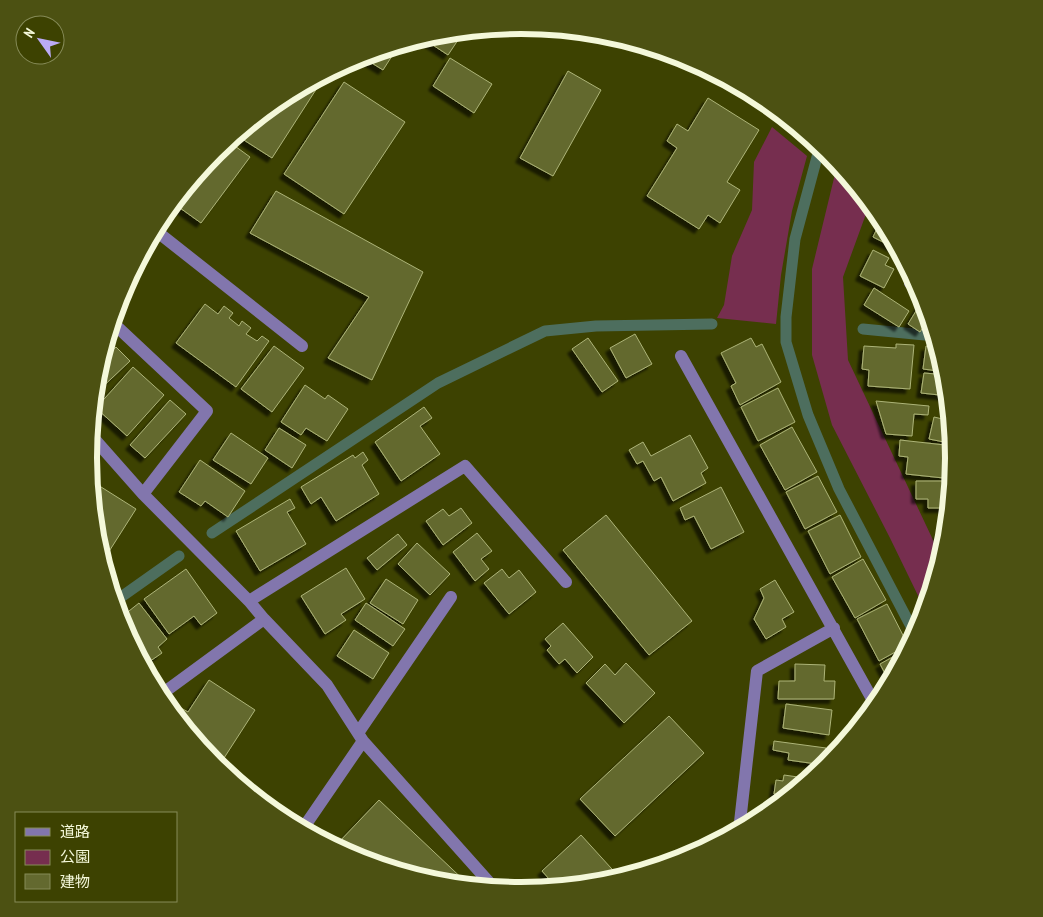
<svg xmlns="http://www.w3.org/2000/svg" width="1043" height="917" viewBox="0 0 1043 917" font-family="'PT Sans Narrow','Noto Sans JP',sans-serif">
	<defs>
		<filter id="shadow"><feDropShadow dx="-4.5" dy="4.5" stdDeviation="1" flood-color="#0009"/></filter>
	</defs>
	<rect width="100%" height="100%" fill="#3d4201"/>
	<path fill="#762e4f" d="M 772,127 L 807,156 L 792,211 L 781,275 L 776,324 L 717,318 L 724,305 L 732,256 L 752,210 L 754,162 Z
		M 835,174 L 850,178 L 870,203 L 843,277 L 848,360 L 942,559 L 926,612 L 890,538 L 832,425 L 812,355 L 812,269 Z"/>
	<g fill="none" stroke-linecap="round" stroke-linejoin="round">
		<path stroke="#4d6e5e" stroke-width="11" d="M 820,146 L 795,239 L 786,317 L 786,342 L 808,415 L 839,489 L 916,636
			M 863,329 L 935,336
			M 212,533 L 438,383 L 545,331 L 596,326 L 712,324
			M 114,602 L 179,556"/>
	</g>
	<path fill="#63692f" stroke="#adb478" filter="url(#shadow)" d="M 464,31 L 448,55 L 422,38 L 437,33 Z
		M 399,45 L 383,70 L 362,57 L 362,56 Z
		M 450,58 L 492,84 L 474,113 L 433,86 Z
		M 568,71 L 601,90 L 553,176 L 520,158 Z
		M 326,74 L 272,158 L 236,135 L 281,98 Z
		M 344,82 L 405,122 L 344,214 L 284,174 Z
		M 708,98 L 759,130 L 727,182 L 740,190 L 720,223 L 708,215 L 699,229 L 647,196 L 677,148 L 667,141 L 677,124 L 688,131 Z
		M 228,141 L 250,157 L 201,223 L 173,203 L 215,152 Z
		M 276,191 L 423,272 L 372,380 L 328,358 L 369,297 L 250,233 Z
		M 882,218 L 896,244 L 895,248 L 873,237 Z
		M 873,250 L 889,258 L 885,265 L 894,269 L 884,288 L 860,276 Z
		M 874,288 L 909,311 L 899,327 L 864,305 Z
		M 924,298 L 930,317 L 920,332 L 908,324 Z
		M 205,304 L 218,314 L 224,306 L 233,313 L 229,318 L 239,326 L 242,321 L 251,328 L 246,334 L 257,341 L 262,336 L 269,341 L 236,387 L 176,343 Z
		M 635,334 L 652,364 L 626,378 L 610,348 Z
		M 588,338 L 618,381 L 602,392 L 572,349 Z
		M 751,338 L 756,347 L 762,344 L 781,382 L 740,405 L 731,386 L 736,383 L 721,353 Z
		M 896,344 L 914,345 L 910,389 L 868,386 L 869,370 L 862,369 L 864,346 L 896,348 Z
		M 274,346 L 304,368 L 272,412 L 241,389 Z
		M 926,346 L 939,348 L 946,372 L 923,369 Z
		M 116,347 L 130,361 L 94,395 L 96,374 L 100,362 Z
		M 133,367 L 164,395 L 127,436 L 96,408 Z
		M 924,373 L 947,375 L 949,396 L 921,393 Z
		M 305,385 L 325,399 L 328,395 L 348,409 L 327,441 L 306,428 L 301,435 L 281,422 Z
		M 778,388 L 795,422 L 758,441 L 741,407 Z
		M 170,400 L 186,414 L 145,458 L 130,445 Z
		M 876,401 L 929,406 L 928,415 L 914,414 L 912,436 L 886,434 Z
		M 424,407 L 432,418 L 420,426 L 440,454 L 401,481 L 375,442 Z
		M 934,417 L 951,421 L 954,444 L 929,439 Z
		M 792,427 L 817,472 L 785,490 L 760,445 Z
		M 279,428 L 306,445 L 292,468 L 265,450 Z
		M 231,433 L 268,458 L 251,484 L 213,460 Z
		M 690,435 L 708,468 L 701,473 L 706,483 L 673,501 L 661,477 L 654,481 L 643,461 L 637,464 L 629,450 L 643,442 L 651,456 Z
		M 900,440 L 954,446 L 955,459 L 953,479 L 906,474 L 908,457 L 899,456 Z
		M 363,452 L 368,460 L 362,465 L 379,494 L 336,521 L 321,497 L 311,504 L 301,487 L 353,455 L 355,458 Z
		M 200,460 L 245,491 L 228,517 L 205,501 L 201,506 L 179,492 Z
		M 818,476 L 837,512 L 805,529 L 786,492 Z
		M 90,480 L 136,509 L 108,553 L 97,546 L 96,543 Z
		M 916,481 L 953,481 L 950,508 L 928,508 L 928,499 L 916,499 Z
		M 721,487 L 744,532 L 711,549 L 694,516 L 685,520 L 680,508 Z
		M 290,499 L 295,508 L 287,512 L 306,544 L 260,571 L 236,531 Z
		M 461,508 L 472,523 L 443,545 L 426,521 L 443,509 L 449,516 Z
		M 606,515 L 692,621 L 649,655 L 563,550 Z
		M 840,515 L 861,557 L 830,574 L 808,531 Z
		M 948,532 L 947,543 L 944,553 L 938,534 Z
		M 477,533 L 492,551 L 481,559 L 489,569 L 475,581 L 453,552 Z
		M 398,534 L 407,545 L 377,570 L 367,558 Z
		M 417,543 L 450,574 L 430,595 L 398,564 Z
		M 863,559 L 886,600 L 855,618 L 832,577 Z
		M 346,568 L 365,599 L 341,614 L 346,620 L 325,634 L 301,596 Z
		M 186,569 L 217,613 L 201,625 L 194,616 L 169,634 L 144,599 Z
		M 502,569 L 509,578 L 519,570 L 536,592 L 509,614 L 484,583 Z
		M 386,579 L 418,600 L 403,624 L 370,603 Z
		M 775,580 L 794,612 L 782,619 L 786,627 L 766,639 L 754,619 L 764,598 L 760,589 Z
		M 139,603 L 167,639 L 158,647 L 162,653 L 143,666 L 119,619 Z
		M 366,603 L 405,629 L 393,646 L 355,620 Z
		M 887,604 L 908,645 L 879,661 L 857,619 Z
		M 563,623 L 593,657 L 577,673 L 565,659 L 559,664 L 547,650 L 551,646 L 545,639 Z
		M 354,630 L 389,653 L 373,679 L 337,656 Z
		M 909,648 L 890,683 L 880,664 Z
		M 626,663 L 655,693 L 624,723 L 586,683 L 605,664 L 615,675 Z
		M 795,664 L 825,665 L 824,681 L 835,681 L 834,699 L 778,699 L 779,681 L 795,681 Z
		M 209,680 L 255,710 L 224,758 L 193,738 L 175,717 L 181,708 L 188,712 Z
		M 786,704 L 832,710 L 829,735 L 783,728 Z
		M 669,716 L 704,753 L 615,836 L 580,799 Z
		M 857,723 L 859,727 L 849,739 L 845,730 Z
		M 774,741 L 826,748 L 824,765 L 788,760 L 789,753 L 773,750 Z
		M 784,775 L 812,779 L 790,796 L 774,794 L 776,780 L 783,781 Z
		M 379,800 L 470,886 L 470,887 L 437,884 L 358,860 L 339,842 Z
		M 581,835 L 621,879 L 606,884 L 557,888 L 542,871 Z"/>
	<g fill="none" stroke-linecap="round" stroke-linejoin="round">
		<path stroke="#8276ad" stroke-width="12" d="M 155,230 L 302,346
			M 910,283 L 913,276
			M 112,322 L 207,411 L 143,494
			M 681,356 L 876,706
			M 90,434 L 143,494 L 249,601 L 264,619 L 327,685 L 363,741 L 496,890
			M 249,601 L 465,466 L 566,582
			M 159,696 L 264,619
			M 358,733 L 451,597
			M 302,830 L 363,741
			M 739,831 L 757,671 L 834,628"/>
	</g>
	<path d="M0 0H1043V917H0ZM97 458a424 424 0 1 1 848 0a424 424 0 1 1-848 0Z" fill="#4c5112" fill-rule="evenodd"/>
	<path fill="none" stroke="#f4f8da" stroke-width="6" d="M97 458a424 424 0 1 1 848 0a424 424 0 1 1-848 0Z"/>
	<rect x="15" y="812" width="162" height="90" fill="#3d4201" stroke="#868b58"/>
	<rect x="25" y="828" width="25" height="8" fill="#8276ad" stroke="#868b58"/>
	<text x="60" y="837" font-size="15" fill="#f4f8da">道路</text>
	<rect x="25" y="850" width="25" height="15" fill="#762e4f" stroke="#868b58"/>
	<text x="60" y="862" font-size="15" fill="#f4f8da">公園</text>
	<rect x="25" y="874" width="25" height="15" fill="#63692f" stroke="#868b58"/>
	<text x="60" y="887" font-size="15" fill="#f4f8da">建物</text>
	<g transform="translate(40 40) rotate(303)"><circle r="24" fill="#3d4201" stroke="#868b58"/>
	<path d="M0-4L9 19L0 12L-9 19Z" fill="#bbaaf6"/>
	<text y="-8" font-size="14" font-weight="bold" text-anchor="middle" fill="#f4f8da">N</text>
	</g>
</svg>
